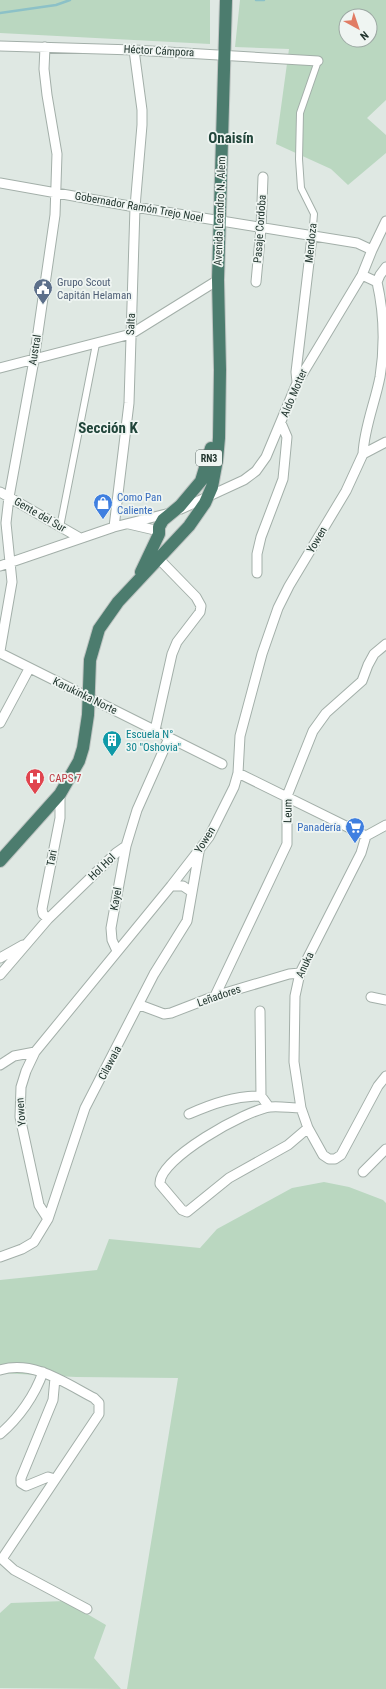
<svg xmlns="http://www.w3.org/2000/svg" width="386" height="1689" viewBox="0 0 386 1689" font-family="'Roboto Condensed',sans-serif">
	<rect width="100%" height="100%" fill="#dfe8e3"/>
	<path fill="#bad7c0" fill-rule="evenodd" d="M 0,0 L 210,0 L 210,44 L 0,33 Z
		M 240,0 L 386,0 L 386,100 L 367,118 L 386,135 L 386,153 L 348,185 L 331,169 L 276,144 L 289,49 L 235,47 ZM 346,16 L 370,16 L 370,40 L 346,40 Z
		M 324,1182 L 349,1187 L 383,1200 L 386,1203 L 386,1689 L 127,1689 L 178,1378 L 76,1377 L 0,1373 L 0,1280 L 97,1270 L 109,1239 L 200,1248 L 217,1229 L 292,1188 Z
		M 65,1601 L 106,1625 L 94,1658 L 121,1689 L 0,1688 L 0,1613 L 11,1603 Z"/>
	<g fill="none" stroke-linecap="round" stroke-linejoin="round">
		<path stroke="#8cc1c7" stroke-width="2.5" d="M 256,0 L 264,0
			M 0,13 L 56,5 L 70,0"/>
		<defs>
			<path id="pedestrian" d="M 312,237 L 314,214 L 301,188 L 299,159 L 300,113 L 318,61
				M 60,527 L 96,344"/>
			<path id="minor" d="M 0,46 L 134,50 L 318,61
				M 0,183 L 135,207 L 357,243 L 372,250
				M 362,275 L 377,282 C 384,313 385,345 380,377 C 375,403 364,428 363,454
				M 256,282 L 261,228 L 263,177
				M 377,282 L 380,275 L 386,267
				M 0,368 L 131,334 L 218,280
				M 297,382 L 296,372 L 312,237
				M 0,492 L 80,538
				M 181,509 L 244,480 L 256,471 L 266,457 L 297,383 L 362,275 L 372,250 L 386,221
				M 129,524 L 159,531
				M 114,527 L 129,403 L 135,207 L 142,125 L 142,110 L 134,50
				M 0,566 L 114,527 L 170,513
				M 257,573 L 257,554 L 261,537 L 283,479 L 287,437 L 281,423
				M 0,651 L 12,582 L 6,523 L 9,497 L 34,360 L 55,215 L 57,154 L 47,95 L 44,69 L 45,47
				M 0,653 L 222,764
				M 0,723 L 29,669
				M 155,730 L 172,654 L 177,642 L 200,612 L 201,606 L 196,597 L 159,559
				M 238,773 L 366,836
				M 386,825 L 366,836 L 361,853 L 300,973 L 295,996 L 294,1062 L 301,1108 L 308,1128 L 323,1155 L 329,1159 L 335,1159 L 341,1155 L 378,1086 L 386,1076
				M 171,886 L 183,886 L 192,892
				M 48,919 L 43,914 L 42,909 L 60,818 L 60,794
				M 117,951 L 112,940 L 111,928 L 126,846 L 137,810 L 169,738
				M 0,958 L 23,945
				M 0,975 L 48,919 L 116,853 L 126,846
				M 215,996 L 287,844 L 287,796 L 313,731 L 326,713 L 362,681 L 368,665 L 374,654 L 386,644
				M 371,997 L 386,1000
				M 140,1005 L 164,1014 L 171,1013 L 215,996 L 289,974 L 300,973
				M 260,1011 L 261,1096
				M 0,1065 L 14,1056 L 35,1052
				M 301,1108 C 291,1108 280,1106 270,1107 C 246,1110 158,1159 160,1184 L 182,1210 L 187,1212 L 229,1178 L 288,1145 L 308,1128
				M 189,1114 C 214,1103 235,1096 261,1096 L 269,1107
				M 363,1172 L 386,1149
				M 48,1219 L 39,1205 L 20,1117 L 21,1087 L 26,1071 L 35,1052 L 171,886 L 209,837 L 234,787 L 238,773 L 240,736 L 262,654 L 278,608 L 289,586 L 346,491 L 363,454 L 386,442
				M 0,1257 L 22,1249 L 34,1242 L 48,1219 L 85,1108 L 154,974 L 187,921 L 199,852
				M 0,1370 C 34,1360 65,1383 94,1398 L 99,1403 L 99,1414 L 4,1556 L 3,1560 L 14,1570 L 87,1609
				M 0,1434 C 19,1418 35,1395 43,1372
				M 55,1479 L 48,1477 L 26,1486 L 21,1483 L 21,1478 L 53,1400 L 55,1378"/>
			<path id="trunk" d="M 141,572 L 159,534 L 159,527 L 163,520 L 180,506 L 201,481 L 211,448
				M 0,861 L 60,794 L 79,761 L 83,748 L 88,715 L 90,660 L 99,629 L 118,602 L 189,526 L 205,503 L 212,487 L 217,460 L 219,438 L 220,370 L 218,280 L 226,0"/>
		</defs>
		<use href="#pedestrian" stroke="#a3afa9" stroke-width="8"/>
		<use href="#minor" stroke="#a3afa9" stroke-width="11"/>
		<use href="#trunk" stroke="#bdc3c1" stroke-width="14"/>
		<use href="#pedestrian" stroke="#fff" stroke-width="6"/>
		<use href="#minor" stroke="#fff" stroke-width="9"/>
		<use href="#trunk" stroke="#4c7c6e" stroke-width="12"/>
	</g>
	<defs>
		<symbol id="civic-pin" viewBox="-11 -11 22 30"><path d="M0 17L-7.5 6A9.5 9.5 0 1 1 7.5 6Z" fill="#5c6f8a" stroke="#eff5f2"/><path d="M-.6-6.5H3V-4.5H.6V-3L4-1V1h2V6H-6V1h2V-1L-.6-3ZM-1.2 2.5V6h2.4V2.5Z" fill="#fff"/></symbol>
		<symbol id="shop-pin" viewBox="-11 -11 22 30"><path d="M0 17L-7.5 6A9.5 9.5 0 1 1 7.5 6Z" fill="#3f7fe0" stroke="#eff5f2"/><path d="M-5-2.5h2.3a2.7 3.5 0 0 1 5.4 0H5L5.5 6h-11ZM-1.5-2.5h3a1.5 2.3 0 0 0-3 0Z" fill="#fff"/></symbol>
		<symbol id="building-pin" viewBox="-11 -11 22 30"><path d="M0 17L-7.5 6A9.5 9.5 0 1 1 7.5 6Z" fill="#0f9aa8" stroke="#eff5f2"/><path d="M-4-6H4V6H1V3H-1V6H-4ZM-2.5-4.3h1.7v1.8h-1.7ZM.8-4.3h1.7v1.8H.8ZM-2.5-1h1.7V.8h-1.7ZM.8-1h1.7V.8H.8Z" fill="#fff"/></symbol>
		<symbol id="hospital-pin" viewBox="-11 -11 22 30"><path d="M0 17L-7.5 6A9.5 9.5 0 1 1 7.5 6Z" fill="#e0444e" stroke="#eff5f2"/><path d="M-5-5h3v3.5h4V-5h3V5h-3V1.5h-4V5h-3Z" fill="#fff"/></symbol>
		<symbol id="supermarket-pin" viewBox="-11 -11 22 30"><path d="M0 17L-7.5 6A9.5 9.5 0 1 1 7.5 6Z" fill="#3f7fe0" stroke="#eff5f2"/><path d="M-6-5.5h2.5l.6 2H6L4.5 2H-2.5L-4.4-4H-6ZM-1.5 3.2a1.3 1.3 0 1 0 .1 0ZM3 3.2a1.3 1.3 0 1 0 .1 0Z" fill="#fff"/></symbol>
	</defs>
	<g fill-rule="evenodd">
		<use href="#civic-pin" x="32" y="277" width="22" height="30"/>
		<use href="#shop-pin" x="92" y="492" width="22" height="30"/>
		<use href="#building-pin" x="101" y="729" width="22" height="30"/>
		<use href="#hospital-pin" x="24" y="767" width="22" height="30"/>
		<use href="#supermarket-pin" x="344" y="816" width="22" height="30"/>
	</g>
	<g text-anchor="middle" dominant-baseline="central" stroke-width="3.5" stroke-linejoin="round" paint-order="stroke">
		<rect fill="#eff5f2" stroke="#606f6a" stroke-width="1" x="196" y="450" width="26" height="16" rx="3"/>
		<g font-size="10" font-weight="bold" fill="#22362f">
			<text x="209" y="458">RN3</text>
		</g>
		<g font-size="11" fill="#22362f" stroke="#eff5f2">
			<text transform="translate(159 51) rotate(3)">Héctor Cámpora</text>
			<text transform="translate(139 207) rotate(10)">Gobernador Ramón Trejo Noel</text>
			<text transform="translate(220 211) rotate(-88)">Avenida Leandro N. Alem</text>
			<text transform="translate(260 229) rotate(-86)">Pasaje Cordoba</text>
			<text transform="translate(311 243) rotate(-84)">Mendoza</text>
			<text transform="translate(131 324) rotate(-88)">Salta</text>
			<text transform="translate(35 350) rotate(-81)">Austral</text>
			<text transform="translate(294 393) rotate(-67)">Aldo Motter</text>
			<text transform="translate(40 515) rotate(30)">Gente del Sur</text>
			<text transform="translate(317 540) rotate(-59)">Yowen</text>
			<text transform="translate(85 696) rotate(26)">Karukinka Norte</text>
			<text transform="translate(288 811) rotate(-89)">Leum</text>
			<text transform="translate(205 840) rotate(-58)">Yowen</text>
			<text transform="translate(52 858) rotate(-79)">Tari</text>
			<text transform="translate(102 867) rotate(-44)">Hol Hol</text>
			<text transform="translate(116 899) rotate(-80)">Kayel</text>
			<text transform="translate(305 965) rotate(-65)">Anuka</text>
			<text transform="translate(219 996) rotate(-19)">Leñadores</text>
			<text transform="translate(110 1063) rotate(-62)">Cilawaia</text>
			<text transform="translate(21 1112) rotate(-95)">Yowen</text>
		</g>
		<g font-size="11" fill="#4e5e75" stroke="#eff5f2" text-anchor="start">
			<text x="57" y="282">Grupo Scout<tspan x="57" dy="13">Capitán Helaman</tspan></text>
		</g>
		<g font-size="11" fill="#366cbe" stroke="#eff5f2" text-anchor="start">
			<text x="117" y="497">Como Pan<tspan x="117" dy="13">Caliente</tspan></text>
			<text x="341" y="827" text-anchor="end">Panadería</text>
		</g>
		<g font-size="11" fill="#0d838f" stroke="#eff5f2" text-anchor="start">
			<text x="126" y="734">Escuela N°<tspan x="126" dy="13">30 "Oshovia"</tspan></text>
		</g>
		<g font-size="11" fill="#be3a42" stroke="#eff5f2" text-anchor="start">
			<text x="49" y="778">CAPS 7</text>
		</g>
		<g font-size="15" font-weight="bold" fill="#21453a" stroke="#eff5f2">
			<text x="231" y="138">Onaisín</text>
			<text x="108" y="428">Sección K</text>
		</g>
	</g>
	<g transform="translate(358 28) rotate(140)"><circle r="19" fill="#eff5f2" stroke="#9da9a4"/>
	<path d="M0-3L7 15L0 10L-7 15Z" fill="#e17c64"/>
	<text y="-6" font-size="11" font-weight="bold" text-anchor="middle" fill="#22362f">N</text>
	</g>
</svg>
